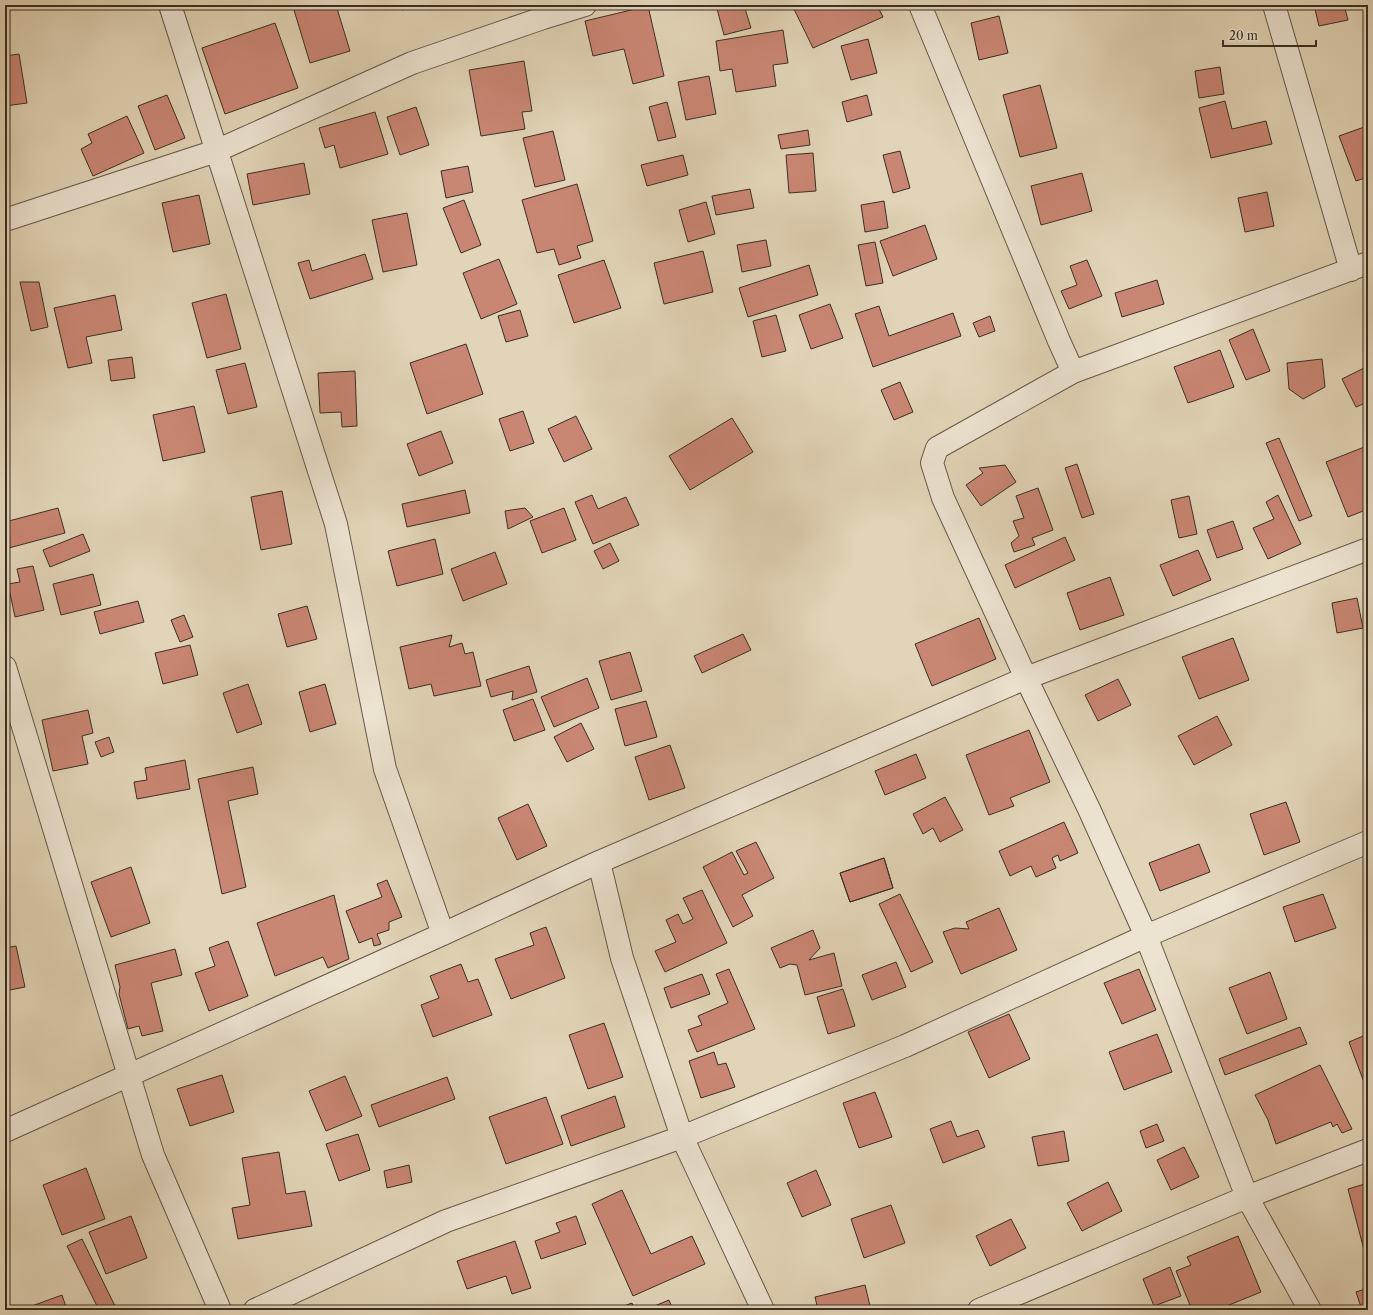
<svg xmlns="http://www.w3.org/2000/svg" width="1373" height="1315" viewBox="0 0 1373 1315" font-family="'Libre Caslon Text',serif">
	<rect width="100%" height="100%" fill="#e2d4b7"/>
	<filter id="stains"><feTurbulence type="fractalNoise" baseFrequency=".005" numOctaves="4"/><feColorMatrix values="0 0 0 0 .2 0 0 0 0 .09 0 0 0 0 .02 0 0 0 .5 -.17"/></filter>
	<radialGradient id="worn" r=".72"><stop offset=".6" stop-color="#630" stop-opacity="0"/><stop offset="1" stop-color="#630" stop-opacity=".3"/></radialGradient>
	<path fill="#ca8674" stroke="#3a2f23" d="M 309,5 L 336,5 L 350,51 L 310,63 L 294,10 Z
		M 401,5 L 422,5 L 402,10 Z
		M 716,5 L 744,5 L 751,28 L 724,35 Z
		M 792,5 L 877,5 L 883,17 L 813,48 Z
		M 1314,5 L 1344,5 L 1348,20 L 1319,26 Z
		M 648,6 L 664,76 L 633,84 L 624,49 L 593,56 L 585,21 Z
		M 999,16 L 1008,53 L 979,60 L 971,23 Z
		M 275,23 L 298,88 L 225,114 L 202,48 Z
		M 783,30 L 788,63 L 773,65 L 776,86 L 736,92 L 732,69 L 720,71 L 716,41 Z
		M 868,39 L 877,73 L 851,80 L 841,46 Z
		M 19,54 L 27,103 L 5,106 L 5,56 Z
		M 524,61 L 532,111 L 522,112 L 525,129 L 481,136 L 469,70 Z
		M 1220,67 L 1224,94 L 1199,98 L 1195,71 Z
		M 709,76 L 716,114 L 686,120 L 678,82 Z
		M 1040,85 L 1057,148 L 1020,157 L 1003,95 Z
		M 167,95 L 185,138 L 155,150 L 138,106 Z
		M 867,95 L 872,115 L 847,122 L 842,102 Z
		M 1225,101 L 1232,129 L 1266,121 L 1272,144 L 1211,158 L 1199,108 Z
		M 667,102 L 676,137 L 658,141 L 649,107 Z
		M 416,107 L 429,145 L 400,155 L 387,117 Z
		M 375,112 L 388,154 L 340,168 L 334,145 L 325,148 L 319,128 Z
		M 127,116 L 144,153 L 93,176 L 81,149 L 92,143 L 88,134 Z
		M 1367,126 L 1368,177 L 1356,181 L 1339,136 Z
		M 808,130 L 810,145 L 781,149 L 778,135 Z
		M 553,131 L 565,180 L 535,187 L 523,138 Z
		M 900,151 L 910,188 L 893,193 L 883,155 Z
		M 813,153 L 816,191 L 789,193 L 786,155 Z
		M 683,155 L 688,175 L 647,186 L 641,165 Z
		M 304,163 L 310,194 L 253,205 L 247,174 Z
		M 468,166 L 473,192 L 446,198 L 441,171 Z
		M 1082,173 L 1092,211 L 1041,225 L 1031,186 Z
		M 577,184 L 593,241 L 577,246 L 581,258 L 559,265 L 554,249 L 537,253 L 522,200 Z
		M 750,189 L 754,208 L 716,215 L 712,196 Z
		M 1267,192 L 1274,226 L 1245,232 L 1238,198 Z
		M 199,195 L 210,244 L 173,252 L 162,203 Z
		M 464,200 L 481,245 L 461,253 L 443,208 Z
		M 884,201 L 888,228 L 865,232 L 861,205 Z
		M 706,202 L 715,234 L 688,242 L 679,210 Z
		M 407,213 L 417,265 L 383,272 L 372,220 Z
		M 925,225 L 937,259 L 893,276 L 880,241 Z
		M 766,240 L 771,266 L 742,272 L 737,245 Z
		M 875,242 L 883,283 L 866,286 L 858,245 Z
		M 703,251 L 713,292 L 664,304 L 654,263 Z
		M 365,254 L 373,279 L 310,299 L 298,263 L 309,260 L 312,271 Z
		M 499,259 L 517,304 L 481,319 L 463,273 Z
		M 604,260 L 621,308 L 574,323 L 558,275 Z
		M 1087,260 L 1102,296 L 1069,309 L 1061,291 L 1077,285 L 1070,266 Z
		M 809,265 L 818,295 L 748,317 L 739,288 Z
		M 1157,280 L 1164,304 L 1122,317 L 1115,293 Z
		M 20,282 L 39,282 L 48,327 L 31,331 Z
		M 226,294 L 241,349 L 207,358 L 192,303 Z
		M 115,295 L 122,330 L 86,337 L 92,363 L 68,368 L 54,308 Z
		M 830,304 L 843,338 L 811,349 L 799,315 Z
		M 879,306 L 889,336 L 953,313 L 961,336 L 873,367 L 855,314 Z
		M 520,310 L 528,336 L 506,342 L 498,316 Z
		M 776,315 L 786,351 L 762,357 L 753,321 Z
		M 990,316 L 995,331 L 979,337 L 973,323 Z
		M 1253,329 L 1270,371 L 1246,380 L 1229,340 Z
		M 466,344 L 483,394 L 427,414 L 410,363 Z
		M 1220,350 L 1234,387 L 1188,403 L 1174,367 Z
		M 132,357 L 135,378 L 111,381 L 108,360 Z
		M 1322,359 L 1325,387 L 1303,399 L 1289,389 L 1287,363 Z
		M 245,363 L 257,407 L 228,414 L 216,370 Z
		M 1368,366 L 1368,402 L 1356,407 L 1342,379 Z
		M 355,371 L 357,426 L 342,427 L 341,412 L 320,413 L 318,373 Z
		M 900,382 L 913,412 L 894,420 L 881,390 Z
		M 5,392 L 8,431 L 5,431 Z
		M 194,406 L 205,452 L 163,461 L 153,415 Z
		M 523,411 L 534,443 L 510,451 L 499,419 Z
		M 576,416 L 592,449 L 564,462 L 548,429 Z
		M 732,418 L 753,452 L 690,490 L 669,456 Z
		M 441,431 L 453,463 L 419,476 L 407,444 Z
		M 1279,438 L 1312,516 L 1299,521 L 1266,443 Z
		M 1367,446 L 1368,449 L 1368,509 L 1348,517 L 1326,462 Z
		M 1077,464 L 1094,514 L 1082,518 L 1065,468 Z
		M 1005,465 L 1016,482 L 981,506 L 966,485 L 983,473 L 979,468 Z
		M 1038,488 L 1053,530 L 1032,538 L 1035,545 L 1014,552 L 1011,543 L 1019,536 L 1013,521 L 1024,518 L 1016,496 Z
		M 465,490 L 470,513 L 407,527 L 402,504 Z
		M 282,491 L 292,544 L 261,550 L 251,497 Z
		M 592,495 L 598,509 L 626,497 L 639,525 L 593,544 L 575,502 Z
		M 1278,495 L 1301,544 L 1268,559 L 1253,528 L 1274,519 L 1266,502 Z
		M 1189,496 L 1197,534 L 1179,538 L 1171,500 Z
		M 58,508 L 65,533 L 5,549 L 5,522 Z
		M 525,508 L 533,517 L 508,529 L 505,511 Z
		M 564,508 L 576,540 L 542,553 L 530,521 Z
		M 1233,521 L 1243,549 L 1217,558 L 1207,530 Z
		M 83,534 L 90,551 L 50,567 L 43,550 Z
		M 1065,537 L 1075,560 L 1015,588 L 1005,565 Z
		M 435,539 L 443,574 L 397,586 L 388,551 Z
		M 610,543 L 619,561 L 603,569 L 594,551 Z
		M 1198,550 L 1211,580 L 1173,596 L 1160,565 Z
		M 495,552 L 507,584 L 463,601 L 451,569 Z
		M 33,566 L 44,610 L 15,617 L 8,584 L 20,582 L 17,569 Z
		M 93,574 L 101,605 L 61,615 L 53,584 Z
		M 1110,577 L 1124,615 L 1080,630 L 1067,593 Z
		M 1357,598 L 1363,628 L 1337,633 L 1332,603 Z
		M 138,601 L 144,622 L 100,634 L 94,612 Z
		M 307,606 L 317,639 L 287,647 L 278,614 Z
		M 184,615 L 193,637 L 180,642 L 171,620 Z
		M 979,618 L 996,659 L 932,686 L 915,644 Z
		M 743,634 L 751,650 L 702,673 L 694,656 Z
		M 452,635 L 449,647 L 462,643 L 465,654 L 473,652 L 481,686 L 434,696 L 431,684 L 409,689 L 400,647 Z
		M 1233,638 L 1249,680 L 1199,699 L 1182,657 Z
		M 190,645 L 198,675 L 163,684 L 155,653 Z
		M 630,652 L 642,691 L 611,700 L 599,661 Z
		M 529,666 L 537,692 L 512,700 L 513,691 L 491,697 L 486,680 Z
		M 587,678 L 599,708 L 554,727 L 541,697 Z
		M 1118,679 L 1131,705 L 1098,721 L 1085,695 Z
		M 248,684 L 262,724 L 237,733 L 223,693 Z
		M 325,684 L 336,724 L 310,732 L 299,692 Z
		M 533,699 L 545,730 L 514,741 L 503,710 Z
		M 646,701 L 657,737 L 625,746 L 615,709 Z
		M 88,710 L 93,733 L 82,736 L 88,764 L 53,771 L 42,720 Z
		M 1217,716 L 1232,745 L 1194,765 L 1178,736 Z
		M 581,723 L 594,749 L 567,762 L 554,737 Z
		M 1029,730 L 1050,782 L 1010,798 L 1014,806 L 989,815 L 966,755 Z
		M 109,737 L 114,752 L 101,757 L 95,742 Z
		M 670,745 L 685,788 L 649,800 L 635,757 Z
		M 916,754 L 926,778 L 885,795 L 875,771 Z
		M 185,760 L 190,789 L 137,799 L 134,782 L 147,780 L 145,768 Z
		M 253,767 L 258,794 L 228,801 L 246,887 L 222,894 L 198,779 Z
		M 945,797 L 963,830 L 940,842 L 933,828 L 923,834 L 913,814 Z
		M 1286,802 L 1300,842 L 1264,855 L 1250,814 Z
		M 528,804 L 547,846 L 517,860 L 498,818 Z
		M 1064,822 L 1078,853 L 1060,861 L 1058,855 L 1052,858 L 1056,868 L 1036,877 L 1031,866 L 1010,876 L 999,851 Z
		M 756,842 L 774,878 L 742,895 L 753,916 L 733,927 L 703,867 L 732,852 L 744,875 L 748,873 L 736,851 Z
		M 1199,844 L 1210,872 L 1160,891 L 1149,863 Z
		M 884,858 L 893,888 L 850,902 L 840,873 Z
		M 884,858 L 893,888 L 850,902 L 840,873 Z
		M 131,867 L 150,923 L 111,937 L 91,882 Z
		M 387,880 L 402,917 L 389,922 L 389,930 L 377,934 L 381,944 L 374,946 L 372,938 L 359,943 L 346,911 L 382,897 L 377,884 Z
		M 702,890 L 727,943 L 665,972 L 655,951 L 676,942 L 666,920 L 678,914 L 683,924 L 693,919 L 683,898 Z
		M 900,894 L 933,962 L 911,972 L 879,904 Z
		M 1323,894 L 1336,928 L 1295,942 L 1283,907 Z
		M 334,895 L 349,959 L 328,968 L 323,957 L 275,976 L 257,923 Z
		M 999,908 L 1017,950 L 961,974 L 943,932 L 955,928 L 969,929 L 966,922 Z
		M 546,927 L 565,978 L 511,999 L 495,959 L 534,945 L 530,933 Z
		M 813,930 L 820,948 L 809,960 L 834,953 L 842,986 L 805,995 L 797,965 L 790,964 L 780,968 L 771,948 Z
		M 228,941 L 248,996 L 209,1011 L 195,973 L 215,966 L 209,948 Z
		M 16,946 L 25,987 L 5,991 L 5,948 Z
		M 175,949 L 182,975 L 151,983 L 163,1031 L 142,1036 L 139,1026 L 128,1029 L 119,994 L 120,987 L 115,965 Z
		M 896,962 L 906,987 L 872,1000 L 862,975 Z
		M 461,964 L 468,982 L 478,979 L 492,1015 L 433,1037 L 421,1005 L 439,998 L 430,976 Z
		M 729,969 L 755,1029 L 697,1052 L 688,1030 L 702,1025 L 698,1016 L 728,1003 L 716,974 Z
		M 1139,969 L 1156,1010 L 1122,1024 L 1104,983 Z
		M 1270,972 L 1287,1019 L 1247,1034 L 1229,988 Z
		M 702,974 L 710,994 L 671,1008 L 664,988 Z
		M 843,989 L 855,1026 L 828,1034 L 817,997 Z
		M 1009,1014 L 1030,1059 L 989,1078 L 968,1032 Z
		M 604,1023 L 623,1077 L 588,1089 L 569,1035 Z
		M 1300,1027 L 1307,1044 L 1225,1075 L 1219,1059 Z
		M 1157,1034 L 1172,1072 L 1124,1090 L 1109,1052 Z
		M 1368,1034 L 1368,1084 L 1365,1085 L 1349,1042 Z
		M 714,1052 L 718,1065 L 726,1063 L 735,1087 L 701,1098 L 689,1061 Z
		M 1320,1065 L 1352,1129 L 1342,1133 L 1337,1124 L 1333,1127 L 1331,1122 L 1276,1144 L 1268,1120 L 1255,1095 Z
		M 222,1075 L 234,1112 L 190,1126 L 177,1089 Z
		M 345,1076 L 362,1116 L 326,1131 L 309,1091 Z
		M 447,1077 L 455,1099 L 379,1127 L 371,1105 Z
		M 875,1092 L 892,1137 L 859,1148 L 843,1103 Z
		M 615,1096 L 625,1127 L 571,1146 L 561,1116 Z
		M 546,1097 L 563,1144 L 506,1164 L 489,1117 Z
		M 951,1121 L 957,1137 L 978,1130 L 985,1147 L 943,1163 L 930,1129 Z
		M 1157,1124 L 1164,1141 L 1146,1148 L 1140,1131 Z
		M 1064,1131 L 1069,1161 L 1038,1166 L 1032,1137 Z
		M 358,1134 L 370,1170 L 339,1181 L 326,1144 Z
		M 1184,1147 L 1199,1177 L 1171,1190 L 1157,1160 Z
		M 279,1152 L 286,1194 L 305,1191 L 312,1226 L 238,1239 L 232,1208 L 250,1205 L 242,1158 Z
		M 409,1165 L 412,1182 L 387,1188 L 384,1171 Z
		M 86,1168 L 105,1219 L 62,1235 L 43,1185 Z
		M 816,1170 L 831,1205 L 802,1217 L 787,1183 Z
		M 1108,1182 L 1122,1211 L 1082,1231 L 1067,1203 Z
		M 1368,1183 L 1368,1265 L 1348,1189 Z
		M 622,1190 L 651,1254 L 692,1236 L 705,1264 L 633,1296 L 592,1204 Z
		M 891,1205 L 905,1243 L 864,1258 L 851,1219 Z
		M 131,1216 L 147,1258 L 106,1274 L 89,1232 Z
		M 576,1216 L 586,1244 L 541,1259 L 535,1241 L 560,1232 L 556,1223 Z
		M 1011,1219 L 1026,1248 L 990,1266 L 976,1236 Z
		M 1238,1236 L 1261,1292 L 1217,1310 L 1192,1310 L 1176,1271 L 1191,1265 L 1187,1257 Z
		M 82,1239 L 116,1308 L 111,1310 L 99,1310 L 67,1246 Z
		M 515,1241 L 531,1288 L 512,1294 L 506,1276 L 467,1289 L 457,1261 Z
		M 1170,1267 L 1181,1296 L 1154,1306 L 1143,1279 Z
		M 865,1285 L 871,1310 L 818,1310 L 815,1297 Z
		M 1368,1288 L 1368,1310 L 1362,1310 L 1356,1292 Z
		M 62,1295 L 67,1310 L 21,1310 Z
		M 669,1300 L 673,1310 L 645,1310 Z
		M 632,1303 L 634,1310 L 613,1310 Z"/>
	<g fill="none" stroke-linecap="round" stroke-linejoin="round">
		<defs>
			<path id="minor" d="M 170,5 L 336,524 L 385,769 L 443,934
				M 920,5 L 1059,341 L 1073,372 L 1368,263
				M 1274,5 L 1351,270
				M 5,220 L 216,151 L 412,63 L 543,18 L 585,5
				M 1073,372 L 937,448 L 932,463 L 943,498 L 1026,678 L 1089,809 L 1146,936 L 1247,1197 L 1310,1310
				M 5,667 L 153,1155 L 220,1310
				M 599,862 L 622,958 L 682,1137 L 763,1310
				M 5,1131 L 443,934 L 599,862 L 952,710 L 1026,678 L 1368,549
				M 255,1310 L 446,1221 L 682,1137 L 905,1046 L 1146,936 L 1368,842
				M 979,1310 L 1247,1197 L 1368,1150"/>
		</defs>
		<use href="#minor" stroke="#645848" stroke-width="24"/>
		<use href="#minor" stroke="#ece3d0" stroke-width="22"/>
	</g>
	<rect width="1373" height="1315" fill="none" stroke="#e2d4b7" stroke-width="20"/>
	<rect x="6" y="6" width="1361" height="1303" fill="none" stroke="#3a2f23" stroke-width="2"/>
	<rect x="10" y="10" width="1353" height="1295" fill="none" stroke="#3a2f23"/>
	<path d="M1223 40v6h93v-6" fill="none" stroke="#3a2f23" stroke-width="2"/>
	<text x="1229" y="40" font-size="12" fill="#3a2f23" stroke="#ece3d0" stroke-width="3" paint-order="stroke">20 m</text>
	<rect width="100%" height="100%" filter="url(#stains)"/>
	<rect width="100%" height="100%" fill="url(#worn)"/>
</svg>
